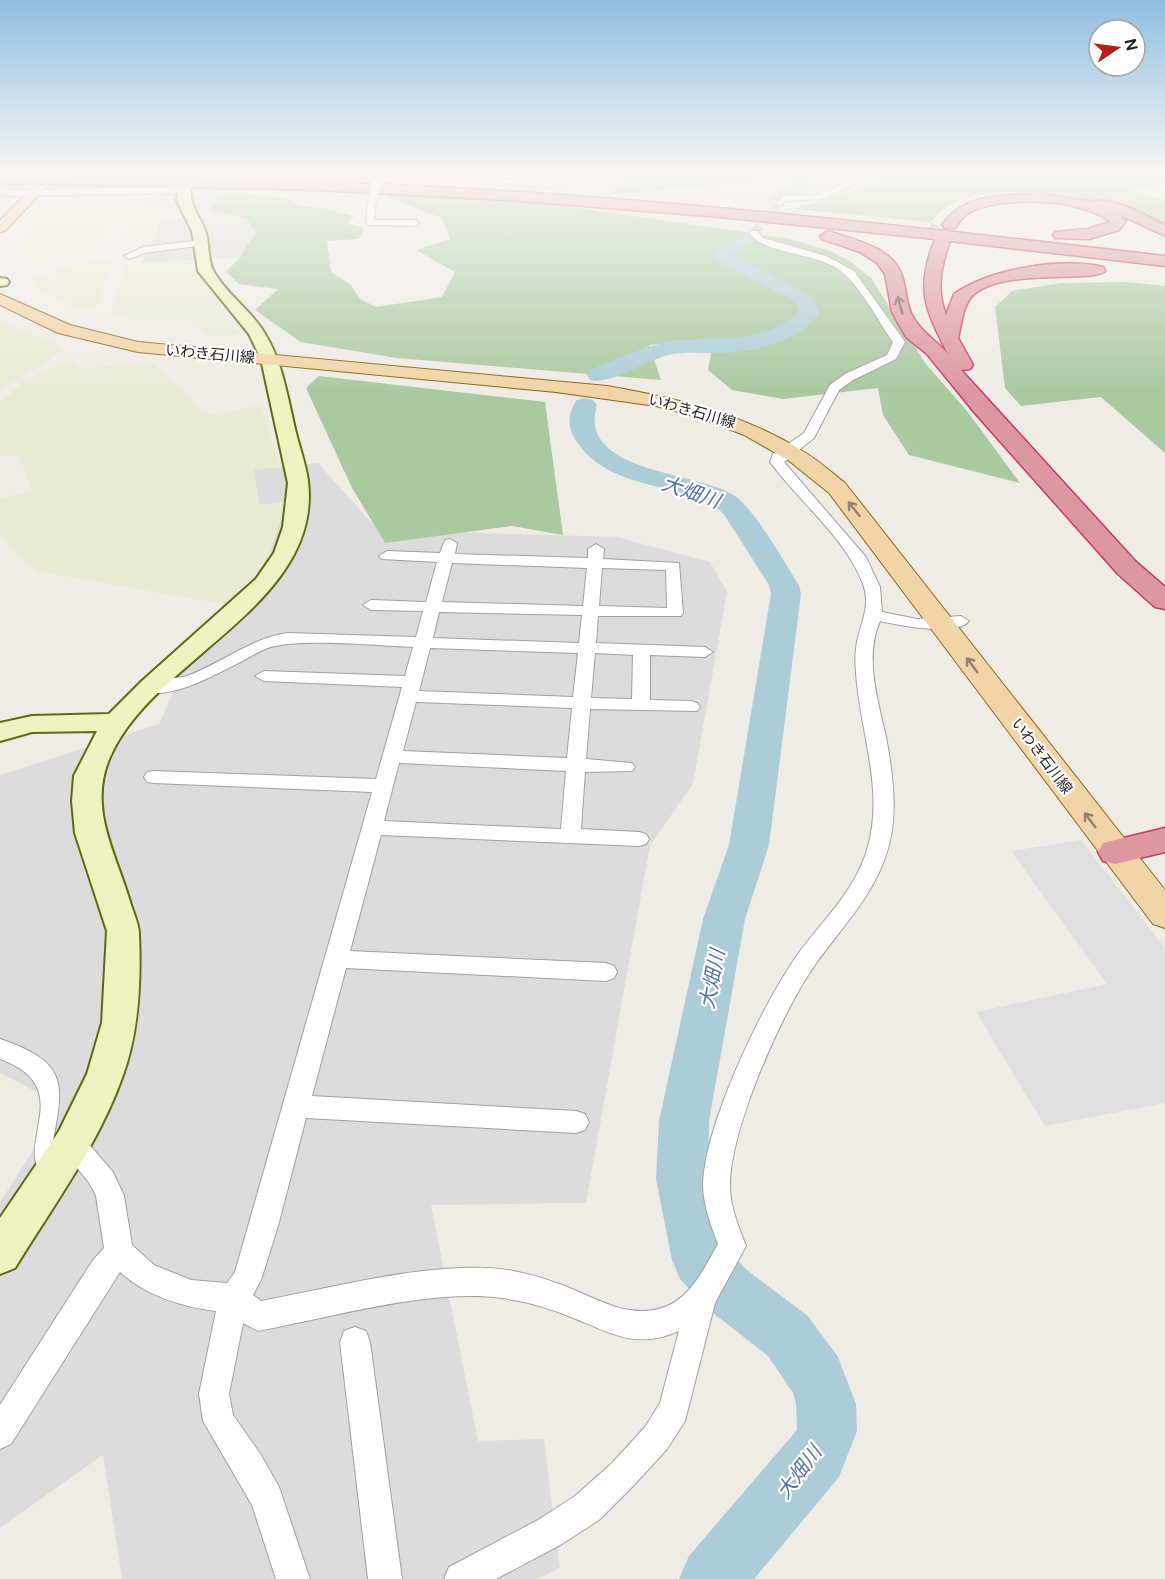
<svg xmlns="http://www.w3.org/2000/svg" width="1165" height="1579" viewBox="0 0 1165 1579" font-family="'DM Sans','Noto Sans JP',sans-serif">
	<rect width="100%" height="100%" fill="#efece6"/>
	<path fill="#dddcdc" d="M 211,186 L 236,192 L 222,197 L 210,210 L 246,218 L 257,231 L 240,257 L 141,263 L 157,236 L 158,221 L 180,218 L 178,208 L 143,210 L 147,197 Z
		M 318,463 L 378,530 L 617,537 L 710,562 L 727,592 L 693,784 L 650,845 L 586,1203 L 431,1205 L 478,1441 L 544,1439 L 560,1568 L 537,1579 L 122,1579 L 103,1455 L 0,1528 L 0,1202 L 62,1105 L 0,1073 L 0,775 L 159,724 L 200,633 L 266,566 L 286,502 L 259,505 L 254,469 Z"/>
	<path fill="#e8ebd4" d="M 113,194 L 147,197 L 143,210 L 179,207 L 181,218 L 159,221 L 157,236 L 133,242 L 120,236 L 135,218 L 112,219 L 91,250 L 25,261 L 23,238 L 36,218 L 67,195 Z
		M 113,260 L 96,309 L 72,308 L 59,298 L 35,288 L 34,278 L 87,261 Z
		M 191,261 L 241,334 L 213,338 L 184,318 L 140,321 L 110,313 L 127,264 Z
		M 0,320 L 15,327 L 67,348 L 44,364 L 0,388 Z
		M 66,360 L 79,369 L 151,362 L 182,388 L 200,410 L 215,414 L 261,405 L 281,467 L 254,470 L 258,505 L 286,502 L 266,566 L 228,605 L 35,571 L 0,535 L 0,498 L 32,492 L 19,456 L 0,456 L 0,403 L 23,382 Z"/>
	<path fill="#aac9a0" d="M 201,172 L 372,172 L 373,173 L 367,180 Z
		M 627,172 L 765,172 L 752,182 L 608,195 L 625,182 Z
		M 884,172 L 1165,172 L 1165,183 L 1134,191 L 1165,200 L 1165,223 C 1116,200 990,175 944,209 C 939,212 935,218 930,222 L 793,209 L 884,181 Z
		M 59,182 L 180,184 C 162,196 78,190 53,190 Z
		M 236,192 L 289,199 L 301,206 L 322,208 L 354,216 L 348,224 L 364,228 L 359,239 L 327,241 L 331,272 L 351,285 L 360,299 L 376,307 L 442,297 L 455,272 L 416,250 L 450,239 L 442,218 L 389,198 L 386,193 L 558,205 L 791,239 L 830,251 L 850,261 L 871,278 L 926,364 L 967,411 L 1020,483 L 909,455 L 883,415 L 878,388 L 783,399 L 732,390 L 708,370 L 711,354 L 689,341 L 649,345 L 661,380 L 397,358 L 301,342 L 255,310 L 278,289 L 239,284 L 226,272 L 240,257 L 256,232 L 246,218 L 209,210 L 222,197 Z
		M 1126,282 L 1165,286 L 1165,453 L 1101,397 L 1021,406 L 1005,388 L 995,307 L 1012,291 L 1061,283 Z
		M 319,376 L 545,402 L 563,535 L 512,526 L 385,543 L 352,488 L 306,388 Z"/>
	<path fill="#dfdfdf" d="M 1081,840 L 1165,948 L 1165,1103 L 1045,1126 L 976,1012 L 1107,984 L 1011,851 Z"/>
	<g fill="none" stroke-linecap="round" stroke-linejoin="round">
		<path fill="#acccd7" fill-rule="evenodd" d="M 785,172 L 802,172 L 815,186 L 813,189 L 782,200 L 770,200 L 768,197 L 770,194 L 796,184 Z
			M 746,234 L 755,239 L 733,254 L 813,298 L 820,311 C 804,341 754,352 723,353 C 704,354 686,351 668,355 C 645,361 611,385 590,380 L 587,375 L 590,370 C 617,359 644,346 673,341 C 719,335 757,346 798,314 L 797,305 L 792,300 L 718,261 L 713,253 Z
			M 585,398 L 593,400 L 597,405 C 576,474 700,471 735,496 C 757,512 783,561 799,585 L 801,594 L 769,845 L 745,919 L 709,1121 L 708,1179 L 723,1246 L 748,1271 L 808,1316 L 838,1357 L 856,1404 L 857,1431 L 839,1477 L 754,1579 L 679,1579 L 689,1556 L 797,1430 L 796,1404 L 793,1393 L 768,1356 L 708,1309 L 680,1279 L 672,1260 L 656,1179 L 659,1121 L 703,919 L 729,845 L 771,594 L 769,585 L 725,516 C 720,510 714,505 707,502 C 662,482 604,486 575,439 C 567,427 568,412 577,400 Z"/>
		<path stroke="#c5c3be" stroke-width="9" stroke-dasharray="9 4.5" stroke-linecap="butt" d="M 754,233 L 780,203"/>
		<path stroke="#c5c3be" stroke-width="15" stroke-dasharray="15 8" stroke-linecap="butt" d="M 931,239 L 939,224"/>
		<defs>
			<path id="street" d="M 410,172 L 438,172 L 548,184 L 598,172 L 613,172 L 548,188 Z
				M 846,172 L 854,172 L 855,184 L 822,199 L 786,201 L 780,206 L 776,203 L 784,196 L 817,195 L 848,181 Z
				M 0,185 L 9,190 L 183,187 L 187,190 L 183,193 L 9,196 L 0,193 Z
				M 372,197 L 376,200 L 374,220 L 415,220 L 419,223 L 415,226 L 366,225 L 368,200 Z
				M 751,231 L 757,231 L 763,238 L 826,256 L 854,271 L 905,342 L 896,359 L 853,380 L 839,390 L 814,438 L 784,462 L 866,557 L 880,587 L 882,612 L 917,619 L 961,616 L 969,621 C 956,637 898,625 880,621 C 864,658 878,700 886,737 C 893,774 899,819 886,855 C 872,898 840,929 815,965 C 782,1011 728,1133 730,1189 C 731,1209 739,1228 746,1246 L 715,1303 L 685,1421 L 667,1449 L 634,1485 L 599,1520 L 562,1544 L 496,1579 L 444,1579 L 449,1567 L 538,1520 L 575,1496 L 612,1463 L 645,1427 L 660,1403 L 679,1331 C 636,1350 611,1333 571,1317 C 549,1308 525,1301 501,1298 C 432,1288 328,1318 258,1331 L 243,1323 L 229,1394 L 233,1415 L 261,1455 L 279,1487 L 310,1579 L 276,1579 L 252,1505 L 203,1421 L 199,1394 L 216,1311 C 182,1307 145,1295 120,1272 L 11,1444 L 0,1449 L 0,1405 L 93,1260 L 104,1248 L 96,1196 C 89,1176 68,1163 59,1143 L 63,1135 L 72,1131 L 81,1135 L 113,1172 L 124,1196 L 132,1245 L 154,1265 L 191,1280 L 227,1283 L 235,1272 L 372,792 L 154,783 L 147,782 L 144,777 L 147,772 L 154,771 L 376,779 L 402,687 L 264,681 L 255,676 L 264,671 L 405,676 L 413,647 C 378,646 294,637 265,649 C 245,658 160,712 142,686 C 149,676 175,680 187,676 C 222,663 249,639 287,633 L 416,637 L 423,611 L 371,610 L 363,605 L 371,600 L 426,602 L 437,562 L 382,559 L 379,556 L 387,551 L 440,553 L 445,540 L 450,539 L 457,543 L 455,554 L 588,558 L 588,549 L 596,544 L 604,549 L 603,559 L 679,563 L 683,613 L 681,616 L 598,616 L 596,643 L 705,647 L 713,652 L 705,657 L 650,655 L 650,700 L 691,701 L 697,703 L 700,707 L 697,711 L 590,709 L 586,759 L 632,763 L 635,767 L 632,771 L 585,772 L 581,829 L 639,832 L 646,834 L 649,839 L 646,844 L 639,846 L 381,835 L 350,951 L 606,963 L 614,966 L 617,972 L 614,978 L 606,981 L 346,968 L 312,1096 L 576,1111 L 585,1114 L 589,1122 L 585,1130 L 576,1133 L 306,1118 L 278,1226 L 261,1280 L 253,1295 L 261,1301 C 331,1288 416,1265 487,1268 C 513,1269 538,1276 562,1285 C 592,1296 625,1318 658,1309 C 689,1302 703,1270 718,1244 C 711,1226 704,1207 703,1187 C 703,1127 763,1003 798,954 C 822,921 853,893 866,853 C 886,793 860,733 856,673 C 855,663 855,652 857,642 C 861,622 871,605 863,584 C 845,537 800,503 770,462 L 773,454 L 804,433 L 830,385 L 845,374 L 887,355 L 893,342 C 878,321 859,283 838,269 C 813,252 766,255 749,233 ZM 452,563 L 587,568 L 583,606 L 442,602 ZM 602,568 L 666,570 L 667,608 L 599,606 ZM 439,612 L 582,615 L 579,643 L 433,638 ZM 430,648 L 578,653 L 573,697 L 419,691 ZM 595,653 L 633,655 L 632,699 L 591,698 ZM 416,702 L 572,708 L 567,758 L 403,751 ZM 399,763 L 566,771 L 561,829 L 384,821 Z
				M 201,240 L 204,241 L 204,245 L 145,253 L 129,259 L 124,256 L 143,247 Z
				M 0,1039 C 74,1064 62,1087 51,1153 L 63,1162 L 67,1171 L 63,1180 L 54,1183 C 0,1155 86,1090 0,1059 Z
				M 355,1327 L 366,1331 L 370,1342 L 402,1579 L 368,1579 L 340,1342 L 344,1331 Z"/>
			<path id="secondary" d="M 185,181 L 191,185 C 189,208 198,211 205,230 C 210,243 207,261 214,272 C 227,295 252,311 265,334 C 283,363 288,400 296,433 C 300,449 306,465 308,481 C 323,605 153,658 110,757 C 87,809 117,855 131,905 C 134,914 139,925 139,934 C 141,981 139,1031 123,1075 C 99,1144 53,1206 15,1268 L 0,1274 L 0,1218 L 59,1131 L 87,1074 L 102,1023 L 107,931 L 75,833 L 72,801 L 74,776 L 97,731 L 32,732 L 0,741 L 0,723 L 32,716 L 109,714 L 142,681 L 256,579 L 274,553 L 283,527 L 288,483 L 261,359 L 249,334 L 198,271 L 192,231 L 177,201 L 179,185 Z
				M 0,278 L 7,279 L 9,282 L 7,285 L 0,286 Z"/>
			<path id="primary" d="M 48,172 L 61,172 L 5,231 L 0,232 L 0,220 Z
				M 0,294 L 70,325 L 138,342 L 607,386 C 676,398 741,413 801,450 C 817,459 831,472 845,483 L 1165,890 L 1165,928 L 1153,924 L 829,493 L 788,460 L 744,435 L 698,417 L 656,406 L 556,392 L 138,352 L 58,333 L 0,305 Z"/>
			<path id="highway" d="M 58,177 C 207,178 356,181 504,191 C 725,205 945,231 1165,256 L 1165,266 L 950,241 C 941,267 936,289 946,315 L 954,294 C 990,269 1060,257 1103,267 L 1105,271 C 1096,284 987,265 968,302 C 962,312 961,327 958,338 L 973,365 L 970,369 L 961,370 L 1136,562 L 1165,587 L 1165,609 L 1155,607 L 1118,574 L 975,413 L 927,354 L 906,337 L 892,312 L 885,274 L 877,263 L 860,252 L 822,239 L 820,236 L 828,231 L 834,233 C 858,241 893,248 902,276 C 906,288 906,302 911,313 C 919,331 936,340 948,354 C 925,309 915,289 935,239 L 720,217 L 507,200 L 314,190 L 53,184 L 51,181 Z
				M 1043,194 L 1093,202 C 1110,195 1149,217 1165,225 L 1165,236 L 1120,215 L 1126,221 L 1119,230 L 1089,239 L 1055,238 L 1053,235 L 1055,232 L 1088,229 L 1110,222 C 1083,198 998,195 967,214 C 962,217 959,223 955,228 L 945,228 L 942,225 C 965,192 1006,195 1043,194 Z
				M 1165,828 L 1165,852 L 1115,864 L 1103,861 L 1098,852 L 1103,843 Z"/>
		</defs>
		<use href="#street" stroke="#a0a0a0" stroke-width="2"/>
		<use href="#secondary" stroke="#5e6a12" stroke-width="4"/>
		<use href="#primary" stroke="#896511" stroke-width="2"/>
		<use href="#highway" stroke="#c73964" stroke-width="3"/>
		<use href="#street" fill="#fff" fill-rule="evenodd"/>
		<use href="#secondary" fill="#eef2c0" fill-rule="evenodd"/>
		<use href="#primary" fill="#f1d5a8" fill-rule="evenodd"/>
		<use href="#highway" fill="#dd97a1" fill-rule="evenodd"/>
		<defs>
			<path id="street-bridge" d="M 372,200 L 380,172"/>
			<path id="highway-bridge" d="M 0,177 L 62,177"/>
		</defs>
		<use href="#street-bridge" stroke="#a0a0a0" stroke-width="10" stroke-linecap="butt"/>
		<use href="#highway-bridge" stroke="#c73964" stroke-width="16" stroke-linecap="butt"/>
		<use href="#street-bridge" stroke="#fff" stroke-width="9"/>
		<use href="#highway-bridge" stroke="#dd97a1" stroke-width="15"/>
	</g>
	<defs><path id="oneway-shaft" d="M-6 0H5M1.5-3L5.5 0L1.5 3" fill="none" stroke-width="1.6" stroke-linecap="round" stroke-linejoin="round" transform="scale(1.5)"/></defs>
	<use stroke="#74555a" href="#oneway-shaft" transform="translate(900 305) rotate(-106)"/>
	<g stroke="#92836a">
		<use href="#oneway-shaft" transform="translate(854 509) rotate(-128)"/>
		<use href="#oneway-shaft" transform="translate(972 665) rotate(-127)"/>
		<use href="#oneway-shaft" transform="translate(1090 820) rotate(-127)"/>
	</g>
	<linearGradient id="sky" x2="0" y2="1"><stop stop-color="#90bee1"/><stop offset="0.44" stop-color="#f8f6f4"/><stop offset="1" stop-color="#f8f6f4" stop-opacity="0"/></linearGradient>
	<rect width="1165" height="393" fill="url(#sky)"/>
	<g text-anchor="middle" dominant-baseline="central" stroke-width="4.5" stroke-linejoin="round" paint-order="stroke">
		<g font-size="15" fill="#1f1f1f" stroke="#fff">
			<text transform="translate(210 354) rotate(5)">いわき石川線</text>
			<text transform="translate(692 411) rotate(16)">いわき石川線</text>
			<text transform="translate(1042 756) rotate(53)">いわき石川線</text>
		</g>
		<g font-size="20" font-style="italic" fill="#53759d" stroke="#fff">
			<text transform="translate(691 492) rotate(19)">大畑川</text>
			<text transform="translate(712 979) rotate(-79)">大畑川</text>
			<text transform="translate(799 1472) rotate(-53)">大畑川</text>
		</g>
	</g>
	<g transform="translate(1117 48) rotate(77)"><circle r="28" fill="#ffffff" stroke="#a5a5a5" stroke-width="1.5"/>
	<path d="M0-4.5L10 22L0 15L-10 22Z" fill="#b71d17"/>
	<text y="-9" font-size="16" font-weight="bold" text-anchor="middle" fill="#1f1f1f">N</text>
	</g>
</svg>
